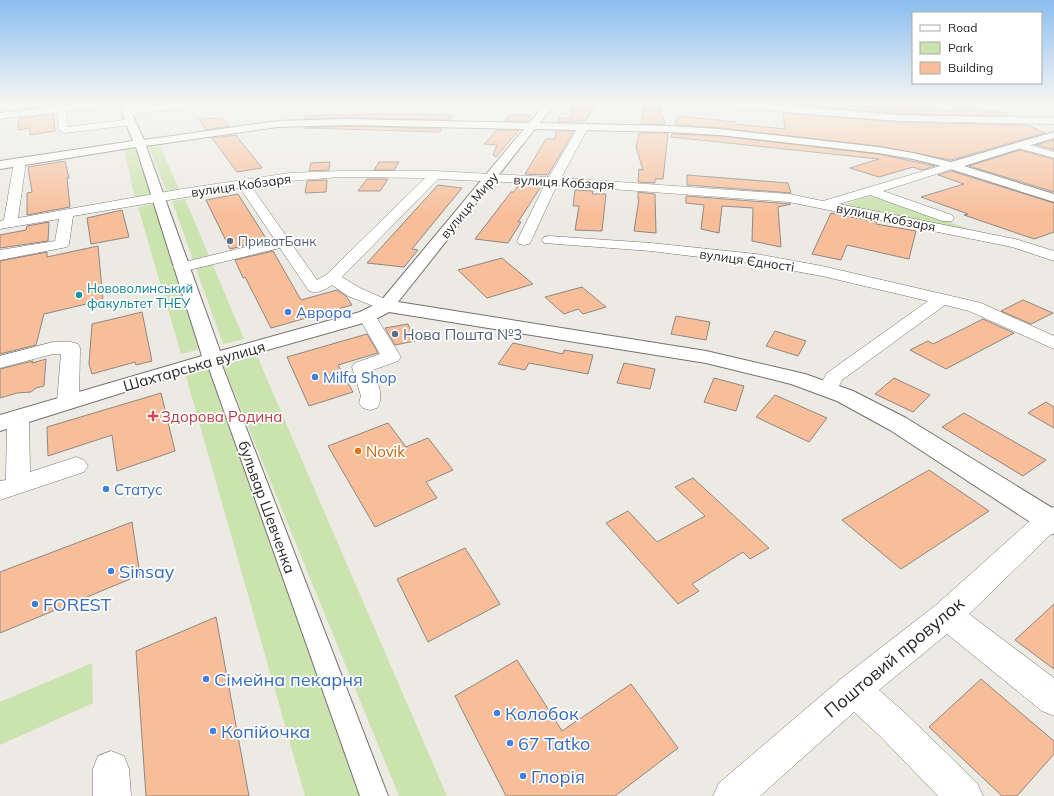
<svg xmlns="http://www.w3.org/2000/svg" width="1054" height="796" viewBox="0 0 1054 796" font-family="Mulish,sans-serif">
	<rect width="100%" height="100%" fill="#eceae3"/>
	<path fill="#cbe3af" d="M 160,146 L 179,189 L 166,191 L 149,147 Z
		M 139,148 L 150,194 L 135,197 L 124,150 Z
		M 872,195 L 975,231 L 843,205 Z
		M 185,199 L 244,339 L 223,344 L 172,201 Z
		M 155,204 L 203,348 L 181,354 L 138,207 Z
		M 257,356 L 447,796 L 399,796 L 223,365 Z
		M 212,367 L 364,796 L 305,796 L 186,376 Z
		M 92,663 L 93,703 L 0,745 L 0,702 Z"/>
	<path fill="#f8be9a" stroke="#8e8783" d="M 573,103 L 597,103 L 585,121 L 558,122 L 559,118 L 571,118 Z
		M 645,103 L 658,103 L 665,124 L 641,124 Z
		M 802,103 L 825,103 L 897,109 L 895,108 L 957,111 L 955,109 L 999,111 L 1009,116 L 900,114 L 802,106 Z
		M 783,113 L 900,122 L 1028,125 L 1045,133 L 951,160 L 878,146 L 720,128 L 675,125 L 678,116 L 736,122 L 736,124 L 785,129 Z
		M 54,114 L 55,131 L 30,135 L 30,128 L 18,130 L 19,118 Z
		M 358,114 L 394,114 L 452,115 L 448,120 L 348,118 L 305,119 L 305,116 Z
		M 510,115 L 531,115 L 526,121 L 505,121 Z
		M 222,118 L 229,126 L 206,130 L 199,119 Z
		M 348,126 L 442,129 L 440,132 L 305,128 Z
		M 497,130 L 519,130 L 496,157 L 493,155 L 497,145 L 484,144 Z
		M 556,131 L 574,131 L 548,175 L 525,174 L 546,139 L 555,139 Z
		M 639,133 L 668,133 L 663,179 L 655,179 L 655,183 L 638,182 L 639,169 L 643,170 L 636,147 Z
		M 672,134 L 720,136 L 878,154 L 935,166 L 922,170 L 913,167 L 879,177 L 850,168 L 879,159 L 671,137 Z
		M 236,135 L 239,139 L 262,168 L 237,172 L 212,138 Z
		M 1054,140 L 1054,150 L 1036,145 Z
		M 1020,150 L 1054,159 L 1054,192 L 969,166 Z
		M 65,161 L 69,178 L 67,178 L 70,207 L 27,215 L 27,193 L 32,192 L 28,167 Z
		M 330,162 L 329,170 L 309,171 L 311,163 Z
		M 379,162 L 399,162 L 394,170 L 374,170 Z
		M 951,171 L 1054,203 L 1054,232 L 1034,239 L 964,215 L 968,214 L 921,197 L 964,184 L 938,175 Z
		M 687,175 L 788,183 L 791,193 L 687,185 Z
		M 367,179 L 388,179 L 380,191 L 358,191 Z
		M 327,180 L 326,192 L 305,193 L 307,181 Z
		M 519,184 L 542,185 L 518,222 L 521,222 L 508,243 L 475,239 L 511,192 L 514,192 Z
		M 438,185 L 462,188 L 412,249 L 418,250 L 404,267 L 367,263 Z
		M 575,190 L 593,191 L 592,194 L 606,194 L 602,231 L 575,230 L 579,206 L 573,206 Z
		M 638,192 L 655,194 L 656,233 L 634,231 L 639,199 L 638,199 Z
		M 238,194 L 267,240 L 230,249 L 206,200 Z
		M 686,196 L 791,204 L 778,207 L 781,247 L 752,241 L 753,208 L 722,206 L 719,233 L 701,229 L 704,205 L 686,203 Z
		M 122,210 L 129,237 L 91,244 L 87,218 Z
		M 831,213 L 877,222 L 876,224 L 916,231 L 909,259 L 847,245 L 841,260 L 812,254 Z
		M 49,222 L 48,241 L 0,248 L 0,235 L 26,230 L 27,226 Z
		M 98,246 L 103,300 L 44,314 L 36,345 L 0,354 L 0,261 L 47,252 L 47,257 Z
		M 273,251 L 301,300 L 337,290 L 346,296 L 352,305 L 271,328 L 245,277 L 243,278 L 235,260 Z
		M 502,258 L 533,284 L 487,298 L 458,270 Z
		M 582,287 L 606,307 L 583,314 L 578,309 L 564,314 L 545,297 Z
		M 1023,300 L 1053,313 L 1031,324 L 1001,311 Z
		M 142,312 L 152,361 L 136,365 L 135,362 L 92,374 L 89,364 L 92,324 Z
		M 676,316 L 710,322 L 706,340 L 671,334 Z
		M 983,319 L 1014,333 L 946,369 L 910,350 L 928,341 L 933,344 Z
		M 408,324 L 415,341 L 395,345 L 385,328 Z
		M 775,331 L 806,341 L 798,356 L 766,346 Z
		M 367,334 L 378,353 L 338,365 L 353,392 L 309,406 L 287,357 Z
		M 513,343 L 563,354 L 564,350 L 593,355 L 588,374 L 529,363 L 525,370 L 498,364 Z
		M 46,359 L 44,386 L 36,388 L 31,392 L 17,393 L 0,398 L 0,369 L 33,361 L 32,363 Z
		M 624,363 L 655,369 L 650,389 L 617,383 Z
		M 714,378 L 744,386 L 736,411 L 704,402 Z
		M 894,378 L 930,395 L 913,412 L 875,394 Z
		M 161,393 L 175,451 L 117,471 L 112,435 L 48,456 L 47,427 Z
		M 775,395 L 827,418 L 809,442 L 756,417 Z
		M 1046,402 L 1054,407 L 1054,428 L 1028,413 Z
		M 964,413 L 1046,460 L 1023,476 L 942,427 Z
		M 388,423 L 406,447 L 428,438 L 453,470 L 426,482 L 437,498 L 375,527 L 328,446 Z
		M 929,470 L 989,511 L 901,569 L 842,520 Z
		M 693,478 L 769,548 L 750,559 L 743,552 L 692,584 L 699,591 L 678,604 L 606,523 L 628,511 L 657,542 L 705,516 L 675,487 Z
		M 132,522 L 140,575 L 0,633 L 0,572 Z
		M 465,548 L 500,604 L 428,642 L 397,579 Z
		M 1054,604 L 1054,669 L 1015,640 Z
		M 216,617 L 249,796 L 146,796 L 136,651 Z
		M 517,660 L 562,731 L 631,684 L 678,748 L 615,796 L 506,796 L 455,696 Z
		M 981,679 L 1054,741 L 1054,754 L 1017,796 L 1002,796 L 929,727 Z"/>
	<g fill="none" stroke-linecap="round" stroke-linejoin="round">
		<defs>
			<path id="pedestrian" d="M 213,356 L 218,357 L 220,360 L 388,796 L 360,796 L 206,360 L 208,357 Z"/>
			<path id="minor" d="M 87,103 L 120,103 L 116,106 L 66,111 L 68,127 L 131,119 L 136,122 L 131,125 L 64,133 L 59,130 L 57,112 L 0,119 L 0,113 Z
				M 174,103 L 202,103 L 198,106 L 128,115 L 123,112 L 128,109 Z
				M 708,103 L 751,103 L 900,115 L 1054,118 L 1054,124 L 900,121 L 712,106 Z
				M 584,123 L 589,126 L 561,178 L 789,194 L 823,201 L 947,164 L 955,164 L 957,166 L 955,168 L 883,191 L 952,215 L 954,218 L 952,221 L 942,221 L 870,195 L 839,204 L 1015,239 L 1054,251 L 1054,261 L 1012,247 L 789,202 L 557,185 L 531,241 L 529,244 L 524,245 L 519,244 L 517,241 L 545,184 L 438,179 L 342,277 L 360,288 L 392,302 L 395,306 L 392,310 L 386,311 L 348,296 L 332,285 C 324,290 318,294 309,291 L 280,248 L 181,272 L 176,270 L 173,267 L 176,264 L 275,240 L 240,188 L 73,216 L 69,244 L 67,247 L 0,260 L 0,250 L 55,241 L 59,219 L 0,229 L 0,221 L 4,220 L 14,162 L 20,159 L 26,162 L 18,218 L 182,189 L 290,173 L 340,171 L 435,171 L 549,177 L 579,126 ZM 340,177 L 425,178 L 326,275 L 317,280 L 251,186 L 290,181 Z
				M 1019,142 L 1054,152 L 1054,158 L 1015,147 L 1014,145 Z
				M 549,236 L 651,243 L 756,254 L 822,266 L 981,303 L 1054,336 L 1054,349 L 969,311 L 945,305 L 842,380 L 835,394 L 828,396 L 821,394 L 818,389 L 827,373 L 928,301 L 822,276 L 756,264 L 651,251 L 544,243 L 542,240 L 544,237 Z
				M 367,311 L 373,312 L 401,357 L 398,361 L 373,370 C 377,382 385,396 377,408 L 370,410 L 363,408 L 359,403 L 361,396 L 352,367 L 355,363 L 380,354 L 358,316 L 361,312 Z
				M 53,342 L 71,342 L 78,344 L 80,348 L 79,402 L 75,407 L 68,409 L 61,407 L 57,402 L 61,354 L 53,354 L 0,368 L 0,356 Z
				M 18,410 L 26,412 L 29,417 L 30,472 L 76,457 L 84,460 L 88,466 L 84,472 L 0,500 L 0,481 L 6,480 L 7,417 L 10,412 Z
				M 1054,507 L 1054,533 L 1050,535 L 969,614 L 1054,678 L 1054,716 L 1042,711 L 947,634 L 879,690 L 904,712 L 977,783 L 983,796 L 938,796 L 880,736 L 854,712 L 760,796 L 713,796 L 719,783 L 842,678 L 936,605 L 1032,519 L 1042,515 L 1045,510 Z
				M 111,751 L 124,756 L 129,769 L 131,796 L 93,796 L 93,769 L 98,756 Z"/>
			<path id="tertiary" d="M 122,103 L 131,103 L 133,116 L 144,140 L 277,121 L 348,119 L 529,123 L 546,103 L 555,103 L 540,123 L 670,126 L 720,129 L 878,147 L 913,153 L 951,162 L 1054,132 L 1054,138 L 964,166 L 1054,194 L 1054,202 L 941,166 L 913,159 L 878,153 L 720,135 L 670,132 L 535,129 L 398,302 L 706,351 L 805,374 L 853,391 L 906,418 L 1054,509 L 1054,534 L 1044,531 L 890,430 L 837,401 L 791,384 L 706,363 L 389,312 L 374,320 L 182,374 L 0,431 L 0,415 L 202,356 L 136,147 L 0,169 L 0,161 L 133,141 L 123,116 ZM 348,125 L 524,129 L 380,302 L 360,312 L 220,351 L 146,146 L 277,127 Z"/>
		</defs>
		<use href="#pedestrian" stroke="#74726c" stroke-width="2"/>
		<use href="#minor" stroke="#74726c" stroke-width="1"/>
		<use href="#tertiary" stroke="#74726c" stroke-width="2"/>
		<use href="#pedestrian" fill="#fff" fill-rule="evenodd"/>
		<use href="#minor" fill="#fff" fill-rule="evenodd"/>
		<use href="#tertiary" fill="#fff" fill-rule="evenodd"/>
	</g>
	<linearGradient id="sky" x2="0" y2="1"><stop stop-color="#8bbef0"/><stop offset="0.48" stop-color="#f6f6f2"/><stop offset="1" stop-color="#f6f6f2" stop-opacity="0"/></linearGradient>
	<rect width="1054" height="215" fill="url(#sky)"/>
	<g fill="#5c6f8a" stroke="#fff" stroke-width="1.5">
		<circle cx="230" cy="241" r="4"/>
		<circle cx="395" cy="334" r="4"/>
	</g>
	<circle fill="#0f9aa8" stroke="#fff" stroke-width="1.5" cx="79" cy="295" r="4"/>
	<g fill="#3f7fe0" stroke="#fff" stroke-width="1.5">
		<circle cx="288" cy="312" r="4"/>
		<circle cx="315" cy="377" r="4"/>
		<circle cx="106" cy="489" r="4"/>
		<circle cx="111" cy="571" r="4"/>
		<circle cx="35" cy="604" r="4"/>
		<circle cx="206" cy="679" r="4"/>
		<circle cx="497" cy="713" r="4"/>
		<circle cx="213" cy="731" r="4"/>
		<circle cx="510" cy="743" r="4"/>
		<circle cx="523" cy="776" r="4"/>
	</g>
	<path fill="#e0444e" stroke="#fff" stroke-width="1.5" d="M151 410h4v4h4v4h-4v4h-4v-4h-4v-4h4z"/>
	<circle fill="#e8710a" stroke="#fff" stroke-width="1.5" cx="358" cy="451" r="4"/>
	<g text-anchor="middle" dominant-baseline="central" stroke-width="3.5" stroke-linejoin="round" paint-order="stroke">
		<g font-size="13" fill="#282725" stroke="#fff">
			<text transform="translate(564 182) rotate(3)">вулиця Кобзаря</text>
			<text transform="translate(241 185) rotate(-8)">вулиця Кобзаря</text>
			<text transform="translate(469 205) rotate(-50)">вулиця Миру</text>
			<text transform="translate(886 217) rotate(11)">вулиця Кобзаря</text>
			<text transform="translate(747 260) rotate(8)">вулиця Єдності</text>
		</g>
		<g font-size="13" fill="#4e5e75" stroke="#fff" text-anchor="start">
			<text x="238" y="241">ПриватБанк</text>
		</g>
		<g font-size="13" fill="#0d838f" stroke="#fff" text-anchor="start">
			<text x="87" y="288">Нововолинський<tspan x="87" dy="15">факультет ТНЕУ</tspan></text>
		</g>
		<g font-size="15" fill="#366cbe" stroke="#fff" text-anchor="start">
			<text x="296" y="312">Аврора</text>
			<text x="323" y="377">Milfa Shop</text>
			<text x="114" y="489">Статус</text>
		</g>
		<g font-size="15" fill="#4e5e75" stroke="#fff" text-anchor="start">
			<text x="403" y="334">Нова Пошта №3</text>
		</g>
		<g font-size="15" fill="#282725" stroke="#fff">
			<text transform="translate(194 366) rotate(-16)">Шахтарська вулиця</text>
			<text transform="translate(267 507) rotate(70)">бульвар Шевченка</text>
		</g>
		<g font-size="15" fill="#be3a42" stroke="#fff" text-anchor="start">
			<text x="161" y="416">Здорова Родина</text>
		</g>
		<g font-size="15" fill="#c56008" stroke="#fff" text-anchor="start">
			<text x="366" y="451">Novik</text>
		</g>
		<g font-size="18" fill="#366cbe" stroke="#fff" text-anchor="start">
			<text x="119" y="571">Sinsay</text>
			<text x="43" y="604">FOREST</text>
			<text x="214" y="679">Сімейна пекарня</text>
			<text x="505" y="713">Колобок</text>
			<text x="221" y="731">Копійочка</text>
			<text x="518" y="743">67 Tatko</text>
			<text x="531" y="776">Глорія</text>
		</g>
		<g font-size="18" fill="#282725" stroke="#fff">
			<text transform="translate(894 657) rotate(-40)">Поштовий провулок</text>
		</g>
	</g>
	<rect x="912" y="12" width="130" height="72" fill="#ffffff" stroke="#a9a9a8"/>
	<rect x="920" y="25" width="20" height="6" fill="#ffffff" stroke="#a9a9a8"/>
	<text x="948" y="32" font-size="12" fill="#282725">Road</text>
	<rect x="920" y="42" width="20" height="12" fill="#cbe3af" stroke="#a9a9a8"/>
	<text x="948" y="52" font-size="12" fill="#282725">Park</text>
	<rect x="920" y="62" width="20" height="12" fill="#f8be9a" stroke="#a9a9a8"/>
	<text x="948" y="72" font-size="12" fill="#282725">Building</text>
</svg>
